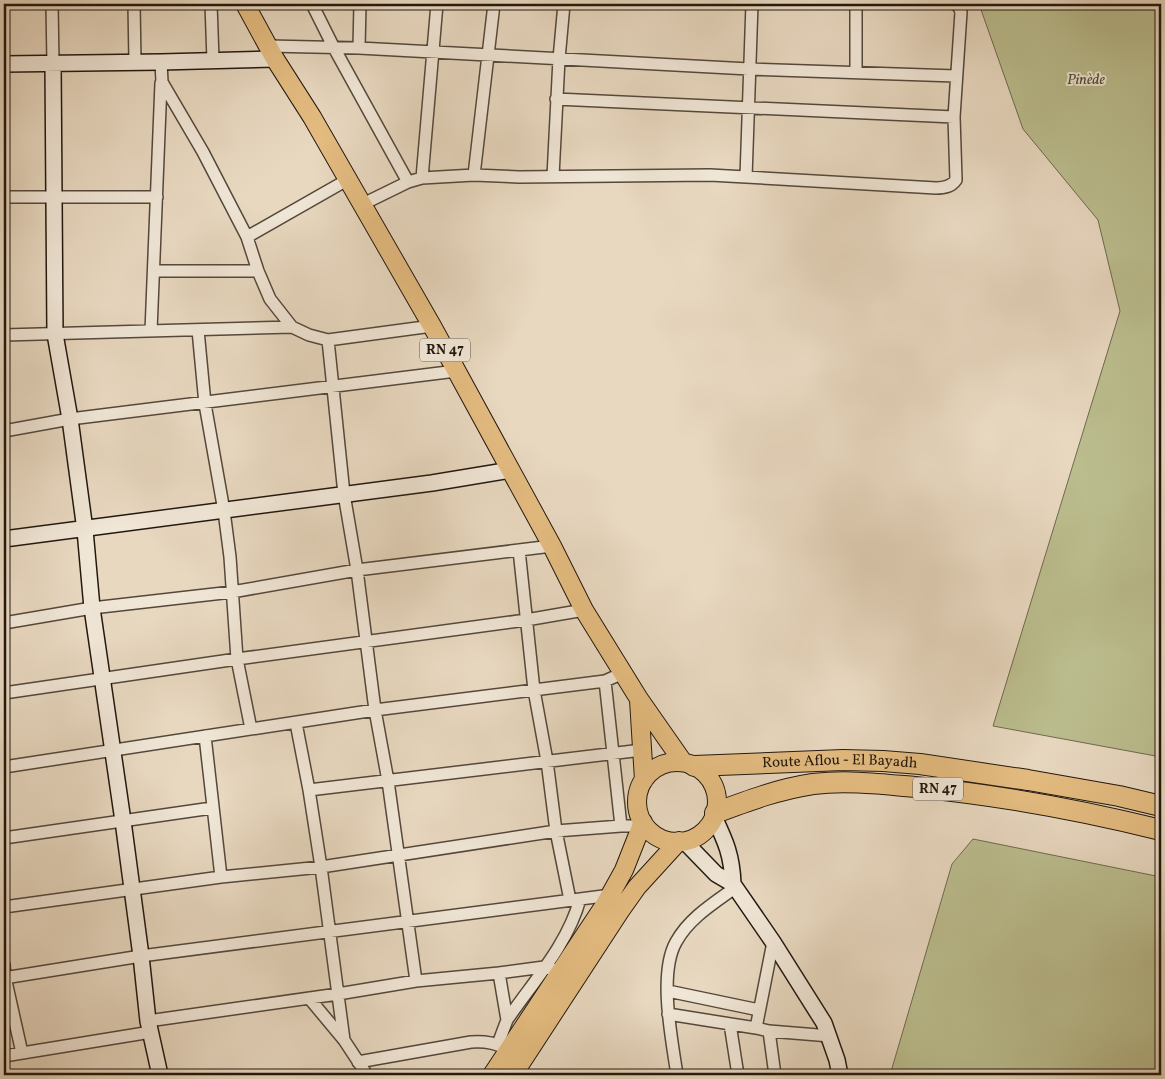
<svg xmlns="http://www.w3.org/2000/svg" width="1165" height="1079" viewBox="0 0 1165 1079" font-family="Vollkorn,serif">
	<rect width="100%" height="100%" fill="#e8d8c0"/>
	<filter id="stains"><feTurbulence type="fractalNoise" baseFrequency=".004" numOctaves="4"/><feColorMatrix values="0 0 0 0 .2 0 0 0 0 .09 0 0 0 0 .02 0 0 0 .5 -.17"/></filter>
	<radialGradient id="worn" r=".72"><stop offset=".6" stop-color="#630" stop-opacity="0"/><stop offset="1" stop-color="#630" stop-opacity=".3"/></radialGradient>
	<path fill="#bbbd8e" stroke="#6e6a4e" d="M 979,4 L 1161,4 L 1161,757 L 993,726 L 1120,311 L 1098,220 L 1023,129 Z
		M 973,839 L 1161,877 L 1161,1075 L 890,1075 L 952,864 Z"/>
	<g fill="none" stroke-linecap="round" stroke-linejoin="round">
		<defs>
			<path id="street" d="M 52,4 L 53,64
				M 134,4 L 135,62
				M 211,4 L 213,60
				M 312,4 L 333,46 L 408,182
				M 856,4 L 856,72
				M 268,46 L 359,48 L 749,69 L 956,76
				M 359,48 L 360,4
				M 161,62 L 162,82 L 203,152 L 247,237 L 258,271 L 270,299 L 292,327 L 309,335 L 328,340 L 344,494 L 357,570 L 375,710 L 388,781 L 416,981
				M 556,99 L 954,117
				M 474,175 L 494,4
				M 553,176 L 559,59 L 564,4
				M 746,177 L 752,4
				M 422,178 L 437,4
				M 4,197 L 157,197
				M 361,205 L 408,182 L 422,178 L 474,175 L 519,177 L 710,175 L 936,188 C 944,188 951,187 956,180 L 954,117 L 961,12 L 959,7 L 955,4
				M 247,237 L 347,180
				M 155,271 L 258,271
				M 198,330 L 205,404 L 224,511 L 230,557 L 237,659 L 251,729
				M 151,331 L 161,83
				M 4,335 L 292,327
				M 328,340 L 432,326
				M 4,431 L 70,419 L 456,371
				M 519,550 L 534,690 L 547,761 L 556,831 L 570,900
				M 4,623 L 92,608 L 232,592 L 357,570 L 552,546
				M 605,681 L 621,826
				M 4,693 L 237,659 L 526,620 L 584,610
				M 296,723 L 309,790 L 321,867 L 344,1040 L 367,1075
				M 205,736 L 221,877
				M 4,767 L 375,710 L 605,681 L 623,673
				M 309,790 L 642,750
				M 4,838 L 212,808
				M 4,907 L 221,877 L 321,867 L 556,831 L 621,826 L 641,826
				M 773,942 L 756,1028 L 769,1031 L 830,1036
				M 4,965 L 5,977 L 22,1053
				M 4,978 L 141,956 L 611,895
				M 668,991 L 759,1010
				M 309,998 L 344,1040
				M 668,1014 L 756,1028
				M 507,1020 C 533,982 568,944 580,899
				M 148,1021 L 338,994 L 416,981 L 499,973 L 544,967 L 562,970
				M 730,1024 L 738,1075
				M 769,1031 L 775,1075
				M 498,1044 L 507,1020 L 499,973
				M 4,1056 L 151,1032
				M 358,1062 L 471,1042 C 486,1041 496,1043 509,1050
				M 677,1075 C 672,1040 658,974 676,942 C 689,918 714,903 736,887"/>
			<path id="secondary" d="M 4,64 L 161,62 L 275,59
				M 53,64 L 55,334 L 70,419 L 85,530 L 92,608 L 123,821 L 141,956 L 148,1021 L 160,1075
				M 4,539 L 432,483 L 511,470
				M 714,817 C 726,842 732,856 733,884
				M 684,841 L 716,874 L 733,884 L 773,942 L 824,1023 L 837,1060 L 840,1075"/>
			<path id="primary" d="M 245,4 L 275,59 L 312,117 L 432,326 L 552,546 L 584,610 L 639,699 L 683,762
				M 639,700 L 644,780
				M637 802a40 40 0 1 1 80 0a40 40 0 1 1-80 0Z
				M 492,1075 L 604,906 L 624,870 L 643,822
				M 513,1075 L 620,911 L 637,887 L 679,841"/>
			<g id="highway">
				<path id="s1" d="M 694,766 L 843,760 L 883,761 L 920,764 L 1028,780 L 1119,796 L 1161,806"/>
				<path d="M 715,813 C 747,801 779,789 813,784 C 847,780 881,784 915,787 C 998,795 1081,810 1161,830"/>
			</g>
		</defs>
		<use href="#street" stroke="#54483b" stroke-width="14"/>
		<use href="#secondary" stroke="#22180f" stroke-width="18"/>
		<use href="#primary" stroke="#22180f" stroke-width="20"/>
		<use href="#highway" stroke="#22180f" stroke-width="22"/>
		<use href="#street" stroke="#f0e6d6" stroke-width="11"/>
		<use href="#secondary" stroke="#f0e6d6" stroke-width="15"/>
		<use href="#primary" stroke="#e4bc80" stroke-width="18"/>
		<use href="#highway" stroke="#e4bc80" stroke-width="20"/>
	</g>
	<g text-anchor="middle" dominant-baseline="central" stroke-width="4" stroke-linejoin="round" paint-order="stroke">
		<g fill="#f0e6d6" stroke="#60564b" stroke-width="1">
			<rect x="420" y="338.5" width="50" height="23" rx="4"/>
			<rect x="913" y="777.5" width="50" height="23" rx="4"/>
		</g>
		<g font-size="14" font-weight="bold" fill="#22180f">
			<text x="445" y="350">RN 47</text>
			<text x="938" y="789">RN 47</text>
		</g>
		<g font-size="15" font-style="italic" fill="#504a35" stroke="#f0e6d6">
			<text x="1086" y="80">Pinède</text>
		</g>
		<g font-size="15" fill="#22180f" stroke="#f0e6d6">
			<text stroke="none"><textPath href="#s1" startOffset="146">Route Aflou - El Bayadh</textPath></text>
		</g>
	</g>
	<rect width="1165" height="1079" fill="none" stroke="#e8d8c0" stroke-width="20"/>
	<rect x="5" y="5" width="1155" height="1069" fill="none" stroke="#22180f" stroke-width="2.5"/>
	<rect x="10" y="10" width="1145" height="1059" fill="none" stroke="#22180f"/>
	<rect width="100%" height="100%" filter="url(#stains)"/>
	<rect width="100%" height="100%" fill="url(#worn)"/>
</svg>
